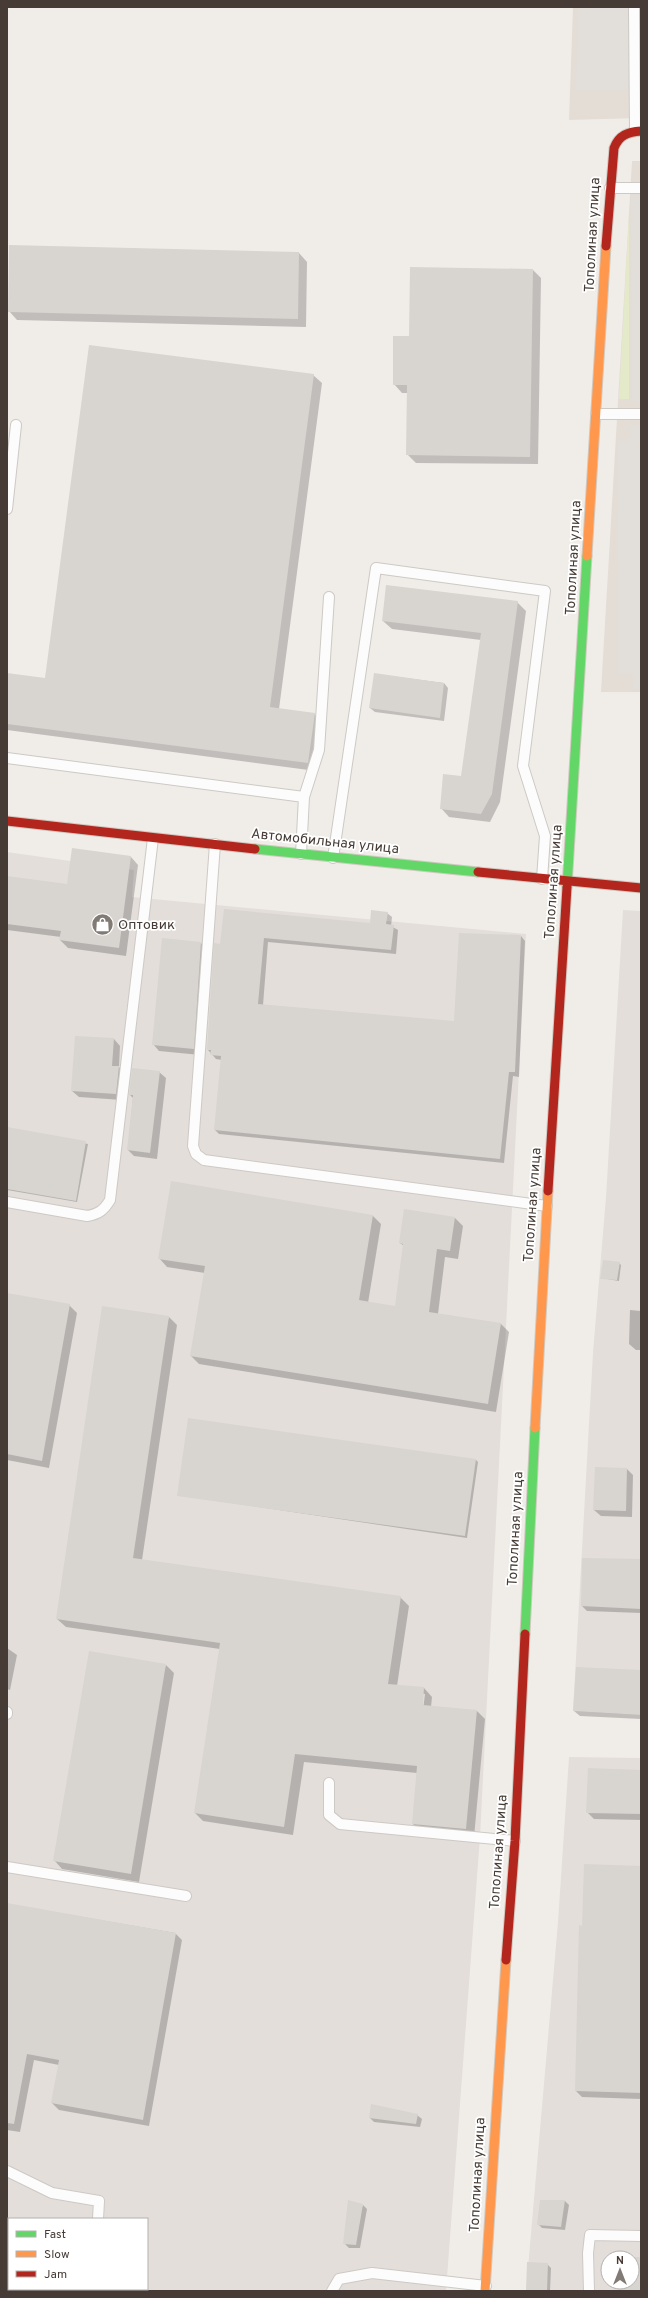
<svg xmlns="http://www.w3.org/2000/svg" width="648" height="2298" viewBox="0 0 648 2298" font-family="Overpass,sans-serif">
	<rect width="100%" height="100%" fill="#f0ede9"/>
	<path fill="#e4ddd6" d="M 573,7 L 641,7 L 641,118 L 569,120 Z
		M 632,161 L 641,161 L 641,692 L 601,692 Z"/>
	<path fill="#e3deda" fill-rule="evenodd" d="M 7,852 L 134,870 L 132,897 L 526,934 L 480,1837 L 446,2291 L 7,2291 ZM 9,2219 L 147,2219 L 147,2289 L 9,2289 Z
		M 623,910 L 641,911 L 641,1715 L 573,1711 L 593,1352 L 606,1197 Z
		M 569,1757 L 641,1758 L 641,2291 L 526,2291 L 558,1922 ZM 608,2258 L 632,2258 L 632,2282 L 608,2282 Z"/>
	<path fill="#e4eac9" d="M 629,215 L 629,399 L 619,399 Z"/>
	<path fill="#e2deda" d="M 578,7 L 629,7 L 629,90 L 576,91 Z
		M 631,196 L 641,196 L 641,401 L 632,401 Z
		M 630,425 L 641,425 L 641,689 L 633,689 L 633,674 L 618,674 L 618,440 L 630,439 Z"/>
	<path fill="#0003" fill-rule="evenodd" d="M 299,253 L 307,262 L 306,327 L 17,320 L 9,311 Z
		M 533,270 L 541,278 L 538,464 L 416,463 L 407,454 L 408,393 L 402,393 L 394,384 L 410,337 Z
		M 313,375 L 322,383 L 279,709 L 314,714 L 323,722 L 316,771 L 7,730 L 7,674 L 46,679 Z
		M 517,602 L 526,611 L 500,802 L 490,822 L 449,817 L 441,808 L 462,777 L 481,640 L 392,629 L 383,621 Z
		M 375,674 L 444,683 L 448,688 L 444,721 L 375,712 L 370,708 Z
		M 131,857 L 138,865 L 126,956 L 68,948 L 60,940 L 61,937 L 7,930 L 7,877 L 68,885 Z
		M 225,910 L 371,924 L 387,913 L 392,917 L 391,926 L 398,930 L 396,954 L 268,942 L 263,1005 L 455,1022 L 521,936 L 525,941 L 519,1077 L 513,1076 L 504,1163 L 219,1134 L 215,1130 L 222,1060 L 216,1059 L 208,1050 Z
		M 201,943 L 207,949 L 200,1055 L 159,1051 L 153,1044 Z
		M 76,1037 L 114,1039 L 120,1046 L 119,1067 L 125,1074 L 122,1100 L 79,1097 L 72,1091 Z
		M 159,1072 L 166,1078 L 157,1159 L 134,1156 L 128,1150 L 133,1098 L 130,1095 Z
		M 7,1128 L 88,1144 L 77,1202 L 7,1190 Z
		M 373,1216 L 381,1224 L 368,1303 L 396,1307 L 404,1246 L 400,1243 L 455,1218 L 463,1226 L 458,1259 L 445,1257 L 438,1314 L 501,1324 L 509,1332 L 496,1412 L 199,1364 L 191,1356 L 205,1273 L 167,1267 L 159,1258 Z
		M 619,1263 L 621,1265 L 619,1281 L 601,1278 Z
		M 7,1294 L 69,1305 L 77,1313 L 49,1468 L 7,1460 Z
		M 630,1310 L 641,1311 L 641,1350 L 636,1350 L 629,1344 Z
		M 169,1317 L 177,1325 L 142,1560 L 400,1597 L 409,1606 L 397,1686 L 424,1688 L 432,1697 L 431,1707 L 477,1711 L 485,1719 L 474,1837 L 421,1832 L 413,1824 L 417,1773 L 304,1762 L 293,1835 L 203,1821 L 195,1813 L 220,1649 L 66,1627 L 57,1619 ZM 423,1694 L 425,1694 L 423,1710 Z
		M 476,1460 L 478,1462 L 467,1538 L 178,1495 Z
		M 627,1469 L 633,1475 L 632,1517 L 601,1516 L 594,1510 Z
		M 641,1560 L 641,1613 L 587,1611 L 582,1606 Z
		M 7,1648 L 17,1655 L 10,1690 L 7,1689 Z
		M 166,1665 L 174,1673 L 139,1882 L 62,1869 L 54,1860 Z
		M 641,1671 L 641,1719 L 580,1716 L 574,1711 Z
		M 641,1771 L 641,1820 L 594,1819 L 587,1812 Z
		M 641,1867 L 641,2099 L 582,2097 L 576,2091 L 583,1927 Z
		M 7,1904 L 175,1933 L 182,1940 L 149,2126 L 59,2110 L 52,2103 L 59,2065 L 34,2060 L 20,2132 L 7,2130 Z
		M 417,2115 L 422,2119 L 420,2127 L 374,2122 L 370,2118 Z
		M 541,2201 L 565,2201 L 569,2205 L 565,2230 L 542,2228 L 538,2224 Z
		M 363,2205 L 367,2209 L 360,2248 L 349,2248 L 344,2243 Z
		M 547,2264 L 551,2268 L 550,2291 L 527,2291 Z"/>
	<path fill="#d8d4d0" d="M 9,245 L 299,252 L 298,319 L 8,312 Z
		M 410,267 L 533,269 L 530,457 L 406,455 L 407,385 L 393,385 L 393,336 L 409,336 Z
		M 89,345 L 314,374 L 270,707 L 315,713 L 308,763 L 7,724 L 7,673 L 45,678 Z
		M 386,585 L 518,601 L 492,794 L 481,814 L 440,809 L 443,774 L 461,776 L 481,633 L 382,621 Z
		M 374,673 L 444,683 L 440,718 L 369,708 Z
		M 72,848 L 131,856 L 119,948 L 59,940 L 61,931 L 7,924 L 7,876 L 67,884 Z
		M 224,909 L 370,923 L 371,910 L 388,912 L 386,924 L 394,925 L 391,950 L 264,938 L 258,1004 L 454,1021 L 459,933 L 521,935 L 515,1072 L 509,1072 L 500,1159 L 214,1130 L 221,1056 L 210,1055 L 211,1050 L 207,1050 L 214,943 L 220,944 Z
		M 162,938 L 201,942 L 194,1049 L 152,1045 Z
		M 75,1036 L 114,1038 L 112,1066 L 119,1066 L 116,1094 L 71,1091 Z
		M 132,1068 L 160,1071 L 150,1153 L 127,1150 L 133,1095 L 129,1095 Z
		M 7,1127 L 86,1141 L 76,1201 L 7,1189 Z
		M 171,1181 L 373,1215 L 359,1300 L 395,1306 L 403,1244 L 399,1243 L 404,1209 L 455,1217 L 450,1251 L 437,1249 L 429,1312 L 501,1323 L 488,1404 L 190,1356 L 205,1266 L 158,1259 Z
		M 603,1260 L 620,1262 L 617,1280 L 600,1279 Z
		M 7,1293 L 70,1304 L 42,1461 L 7,1454 Z
		M 102,1306 L 169,1316 L 133,1558 L 401,1596 L 388,1684 L 424,1687 L 423,1705 L 477,1710 L 466,1829 L 412,1824 L 417,1766 L 295,1754 L 284,1827 L 194,1813 L 220,1643 L 56,1619 Z
		M 188,1418 L 476,1459 L 465,1536 L 177,1496 Z
		M 595,1467 L 627,1468 L 626,1511 L 593,1510 Z
		M 582,1558 L 641,1559 L 641,1609 L 581,1606 Z
		M 89,1651 L 166,1664 L 131,1874 L 53,1861 Z
		M 576,1667 L 641,1670 L 641,1715 L 573,1711 Z
		M 588,1768 L 641,1770 L 641,1814 L 586,1813 Z
		M 584,1864 L 641,1866 L 641,2093 L 575,2091 L 579,1925 L 582,1926 Z
		M 7,1903 L 176,1933 L 143,2120 L 51,2103 L 59,2060 L 27,2054 L 14,2124 L 7,2123 Z
		M 371,2104 L 418,2114 L 416,2124 L 369,2118 Z
		M 348,2200 L 363,2204 L 356,2245 L 343,2244 Z
		M 540,2200 L 565,2200 L 561,2227 L 537,2225 Z
		M 618,2257 L 641,2257 L 641,2291 L 618,2291 L 618,2282 L 632,2282 L 632,2258 Z
		M 527,2262 L 548,2263 L 547,2291 L 526,2291 Z"/>
	<g fill="none" stroke-linecap="round" stroke-linejoin="round">
		<defs>
			<path id="lane" d="M 634,7 L 635,131
				M 610,188 L 641,188
				M 596,414 L 641,414
				M 7,509 L 16,425
				M 7,758 L 304,797 L 301,854
				M 304,797 L 319,750 L 329,597
				M 215,844 L 193,1146 L 196,1154 L 204,1160 L 547,1206
				M 333,858 L 376,568 L 545,591 L 523,766 L 545,836 L 542,879
				M 7,1202 L 87,1216 C 99,1214 104,1210 110,1200 L 153,838
				M 7,1712 L 7,1714
				M 329,1783 L 329,1815 L 340,1824 L 515,1841
				M 7,1867 L 186,1896
				M 7,2171 L 52,2193 L 99,2201 L 98,2219
				M 7,2285 L 9,2284
				M 332,2291 L 339,2279 L 372,2273 L 486,2286
				M 589,2291 L 588,2253 L 590,2235 L 641,2236"/>
			<path id="fast" d="M 255,849 L 478,872
				M 567,887 L 587,556
				M 525,1634 L 535,1428"/>
			<path id="slow" d="M 587,556 L 606,246
				M 535,1428 L 548,1191
				M 485,2291 L 506,1960"/>
			<path id="jam" d="M 606,246 L 614,148 C 619,135 628,132 641,131
				M 7,821 L 255,849
				M 478,872 L 641,888
				M 548,1191 L 567,887
				M 506,1960 L 515,1841 L 525,1634"/>
		</defs>
		<use href="#lane" stroke="#cdc9c5" stroke-width="12"/>
		<use href="#fast" stroke="#d1cac1" stroke-width="11"/>
		<use href="#slow" stroke="#d1cac1" stroke-width="11"/>
		<use href="#jam" stroke="#d1cac1" stroke-width="11"/>
		<use href="#lane" stroke="#fdfcfc" stroke-width="10"/>
		<use href="#fast" stroke="#63d668" stroke-width="9"/>
		<use href="#slow" stroke="#ff974d" stroke-width="9"/>
		<use href="#jam" stroke="#b3261e" stroke-width="9"/>
	</g>
	<defs>
		<symbol id="shop-disc" viewBox="-11 -11 22 22"><circle r="9.5" fill="#827a74" stroke="#fff"/><path d="M-5-2.5h2.3a2.7 3.5 0 0 1 5.4 0H5L5.5 6h-11ZM-1.5-2.5h3a1.5 2.3 0 0 0-3 0Z" fill="#fff"/></symbol>
	</defs>
	<g fill-rule="evenodd">
		<use href="#shop-disc" x="90" y="912" width="25" height="25"/>
	</g>
	<g text-anchor="middle" dominant-baseline="central" stroke-width="3.5" stroke-linejoin="round" paint-order="stroke">
		<g font-size="14" fill="#463c35" stroke="#fff">
			<text transform="translate(593 235) rotate(-87)">Тополиная улица</text>
			<text transform="translate(574 558) rotate(-87)">Тополиная улица</text>
			<text transform="translate(325 842) rotate(6)">Автомобильная улица</text>
			<text transform="translate(554 882) rotate(-86)">Тополиная улица</text>
			<text transform="translate(533 1205) rotate(-86)">Тополиная улица</text>
			<text transform="translate(516 1529) rotate(-87)">Тополиная улица</text>
			<text transform="translate(499 1852) rotate(-86)">Тополиная улица</text>
			<text transform="translate(478 2175) rotate(-87)">Тополиная улица</text>
		</g>
		<g font-size="14" fill="#463c35" stroke="#fff" text-anchor="start">
			<text x="118" y="925">Оптовик</text>
		</g>
	</g>
	<rect width="648" height="2298" fill="none" stroke="#463c35" stroke-width="16"/>
	<rect x="8" y="2218" width="140" height="72" fill="#ffffff" stroke="#b5b1ae"/>
	<rect x="16" y="2231" width="20" height="6" fill="#63d668" stroke="#b5b1ae"/>
	<text x="44" y="2238" font-size="12" fill="#463c35">Fast</text>
	<rect x="16" y="2251" width="20" height="6" fill="#ff974d" stroke="#b5b1ae"/>
	<text x="44" y="2258" font-size="12" fill="#463c35">Slow</text>
	<rect x="16" y="2271" width="20" height="6" fill="#b3261e" stroke="#b5b1ae"/>
	<text x="44" y="2278" font-size="12" fill="#463c35">Jam</text>
	<g transform="translate(620 2270)"><circle r="19" fill="#ffffff" stroke="#b5b1ae"/>
	<path d="M0-3L7 15L0 10L-7 15Z" fill="#827a74"/>
	<text y="-6" font-size="11" font-weight="bold" text-anchor="middle" fill="#463c35">N</text>
	</g>
</svg>
